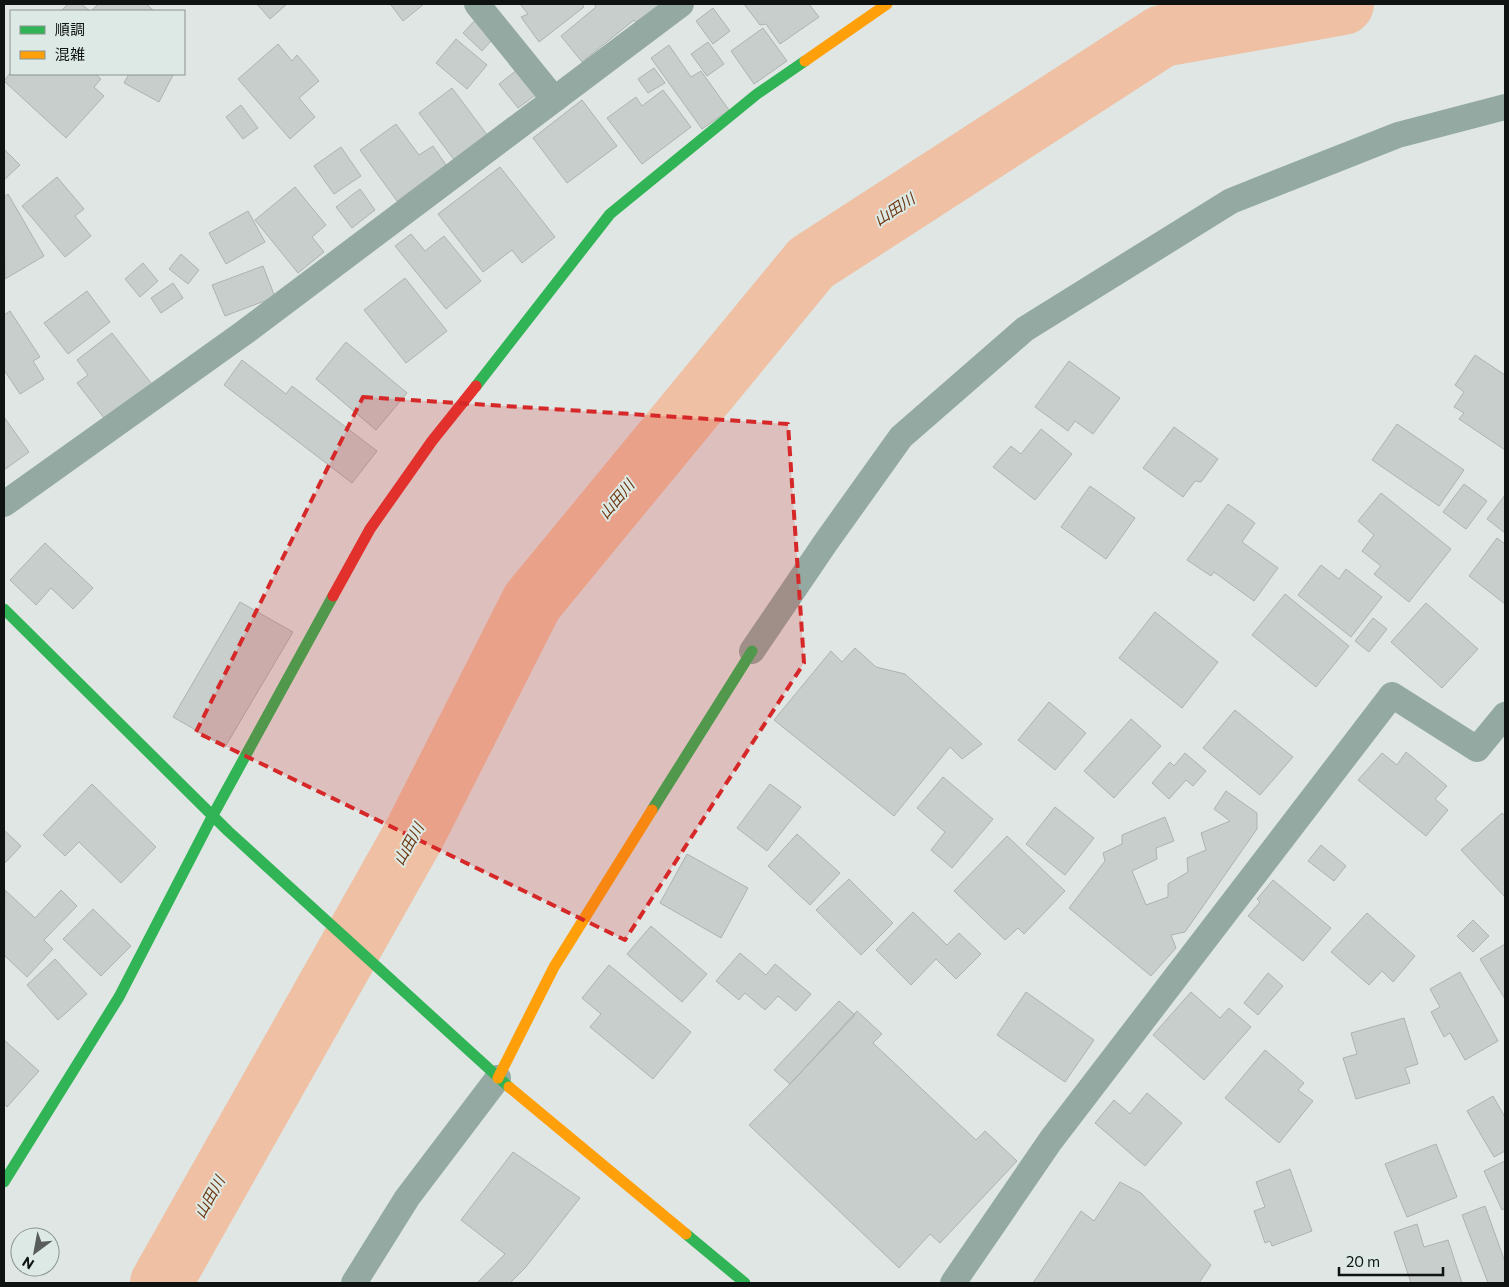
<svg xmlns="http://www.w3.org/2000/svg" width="1509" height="1287" viewBox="0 0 1509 1287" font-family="Commissioner,'Noto Sans JP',sans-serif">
	<rect width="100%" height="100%" fill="#dfe6e3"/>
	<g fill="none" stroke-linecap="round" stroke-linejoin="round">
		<path stroke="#efc0a3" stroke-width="62" d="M 161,1283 L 415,833 L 532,602 L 811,263 L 1162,36 L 1343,4"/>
	</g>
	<path fill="#c8cecc" stroke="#aeb3b1" d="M 68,4 L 81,4 L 90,11 L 61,11 Z
		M 98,4 L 146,4 L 153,10 L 151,11 L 91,11 Z
		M 257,4 L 287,4 L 270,19 Z
		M 393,4 L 424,4 L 403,21 L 391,5 Z
		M 520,4 L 582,4 L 584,7 L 539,42 L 521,17 L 528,14 Z
		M 594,4 L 667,4 L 639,26 L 634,20 L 582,62 L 561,36 L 596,7 Z
		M 744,4 L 809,4 L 819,17 L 780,44 L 766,24 L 760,25 Z
		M 713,8 L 730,31 L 713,44 L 696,21 Z
		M 480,15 L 499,32 L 482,51 L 463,33 Z
		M 763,28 L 787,61 L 754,84 L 731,51 Z
		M 456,39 L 487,65 L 467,89 L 436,63 Z
		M 708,42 L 724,64 L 707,76 L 691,54 Z
		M 278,44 L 292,61 L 297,55 L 319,81 L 299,98 L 315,117 L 290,139 L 238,79 Z
		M 669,45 L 691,77 L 701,71 L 729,110 L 702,129 L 651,58 Z
		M 522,66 L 541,91 L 518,108 L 499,84 Z
		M 654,68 L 665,83 L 648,93 L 638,79 Z
		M 11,72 L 11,74 L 95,74 L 101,79 L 94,87 L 104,96 L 66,138 L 4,81 Z
		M 129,74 L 170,74 L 173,75 L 159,102 L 124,83 Z
		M 452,88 L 488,136 L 455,161 L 419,113 Z
		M 663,90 L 691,127 L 642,164 L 607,118 L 636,97 L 642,106 Z
		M 582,100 L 617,146 L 567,183 L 533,138 Z
		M 241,105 L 258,128 L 243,139 L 226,117 Z
		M 396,124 L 419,155 L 433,146 L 446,165 L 397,201 L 360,150 Z
		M 341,147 L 361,176 L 334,194 L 314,166 Z
		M 4,149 L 20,165 L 4,180 Z
		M 500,167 L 555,237 L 522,263 L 512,250 L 483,272 L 438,214 Z
		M 57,177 L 84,209 L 75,216 L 91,236 L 65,257 L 22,206 Z
		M 295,187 L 326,225 L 312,237 L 324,252 L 298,273 L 255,220 Z
		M 360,189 L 375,210 L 352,228 L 336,207 Z
		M 8,194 L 44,256 L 5,279 L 4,197 Z
		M 248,211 L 265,242 L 226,264 L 209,233 Z
		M 411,234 L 425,251 L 444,236 L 481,281 L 446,309 L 395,246 Z
		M 181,254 L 199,270 L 188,284 L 169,269 Z
		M 143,263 L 158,281 L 140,297 L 125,279 Z
		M 263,266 L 275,297 L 225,316 L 212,285 Z
		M 405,278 L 447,331 L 406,363 L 364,310 Z
		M 173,283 L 183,298 L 161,313 L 151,298 Z
		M 87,291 L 110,322 L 68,354 L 44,323 Z
		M 10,311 L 40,357 L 33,361 L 44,379 L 20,394 L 4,370 L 4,315 Z
		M 112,333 L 155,388 L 108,423 L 77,383 L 88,375 L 77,360 Z
		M 346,342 L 407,393 L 376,430 L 316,379 Z
		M 1475,355 L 1505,375 L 1505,450 L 1459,419 L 1464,413 L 1454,407 L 1464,392 L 1455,385 Z
		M 242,360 L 286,394 L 292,386 L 377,451 L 352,483 L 224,385 Z
		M 1069,361 L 1120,398 L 1093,434 L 1075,421 L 1068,431 L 1035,407 Z
		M 4,417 L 29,452 L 4,470 Z
		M 1397,424 L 1464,470 L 1439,506 L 1372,460 Z
		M 1174,427 L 1218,459 L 1201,482 L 1195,481 L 1183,497 L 1143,468 Z
		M 1041,429 L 1072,454 L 1035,500 L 993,467 L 1011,446 L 1021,454 Z
		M 1464,484 L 1487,501 L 1466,529 L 1443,512 Z
		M 1090,486 L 1135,518 L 1106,559 L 1061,527 Z
		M 1381,493 L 1451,549 L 1409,602 L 1374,574 L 1381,566 L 1362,551 L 1374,535 L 1358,521 Z
		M 1505,495 L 1505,533 L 1487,519 Z
		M 1228,504 L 1255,523 L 1242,542 L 1278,568 L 1254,601 L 1214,572 L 1211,576 L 1187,560 Z
		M 1497,538 L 1505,544 L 1505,604 L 1469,576 Z
		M 45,543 L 93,588 L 73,609 L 51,588 L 36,605 L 10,580 Z
		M 1321,565 L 1339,579 L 1346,569 L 1382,597 L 1351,637 L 1298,595 Z
		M 1285,594 L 1349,646 L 1316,687 L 1252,635 Z
		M 240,602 L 293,632 L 225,747 L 173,717 Z
		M 1426,603 L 1478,649 L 1442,688 L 1391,642 Z
		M 1155,612 L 1218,662 L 1182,708 L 1119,658 Z
		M 1373,618 L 1387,629 L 1369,652 L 1355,641 Z
		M 855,648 L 876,667 L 905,674 L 982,744 L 962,759 L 950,747 L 894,816 L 774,720 L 831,651 L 842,662 Z
		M 1049,702 L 1086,733 L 1055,770 L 1018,740 Z
		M 1235,710 L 1293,757 L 1260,795 L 1203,748 Z
		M 1131,719 L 1161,746 L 1114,798 L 1084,771 Z
		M 1406,752 L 1447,786 L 1435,799 L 1448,810 L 1426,836 L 1358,780 L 1382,753 L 1397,765 Z
		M 1185,753 L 1206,771 L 1193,786 L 1186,780 L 1169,799 L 1152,783 L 1170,762 L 1174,766 Z
		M 943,777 L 993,819 L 952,868 L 931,850 L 945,832 L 917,808 Z
		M 92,784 L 156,847 L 121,883 L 79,842 L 65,856 L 43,835 Z
		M 770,784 L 801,807 L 767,851 L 737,828 Z
		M 1226,791 L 1257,813 L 1257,829 L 1185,932 L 1171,935 L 1176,948 L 1151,976 L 1069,908 L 1105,861 L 1103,853 L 1122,844 L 1122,835 L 1165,817 L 1174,841 L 1156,848 L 1157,859 L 1132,871 L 1146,905 L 1168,897 L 1168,884 L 1188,872 L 1187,858 L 1206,850 L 1201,833 L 1230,821 L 1214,809 Z
		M 1055,807 L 1094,838 L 1065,875 L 1026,844 Z
		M 1502,813 L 1505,816 L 1505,897 L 1461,850 Z
		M 4,830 L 21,846 L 4,864 Z
		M 797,834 L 840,873 L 810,905 L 768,866 Z
		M 1007,836 L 1065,891 L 1024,934 L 1018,928 L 1005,940 L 954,891 Z
		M 1321,845 L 1346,866 L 1334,881 L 1308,861 Z
		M 687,854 L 748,888 L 721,938 L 660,903 Z
		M 849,879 L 893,923 L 861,955 L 816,910 Z
		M 1273,880 L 1331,928 L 1303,961 L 1248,916 L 1260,902 L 1257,899 Z
		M 5,890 L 35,918 L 61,890 L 77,906 L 44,940 L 53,949 L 27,977 L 4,955 Z
		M 93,909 L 131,946 L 101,976 L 63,939 Z
		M 913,912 L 947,945 L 959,933 L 981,954 L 956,979 L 936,959 L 911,985 L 876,950 Z
		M 1367,913 L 1415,956 L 1393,982 L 1382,971 L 1369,985 L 1331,952 Z
		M 1473,920 L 1489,936 L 1473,952 L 1457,936 Z
		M 651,926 L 707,974 L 682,1002 L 627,954 Z
		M 1505,944 L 1505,999 L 1480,959 Z
		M 740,953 L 766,975 L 775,964 L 811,994 L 796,1011 L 778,996 L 765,1010 L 745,993 L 739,1000 L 716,981 Z
		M 55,959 L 87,994 L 58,1020 L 27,985 Z
		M 609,965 L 691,1032 L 653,1079 L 590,1027 L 601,1014 L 582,998 Z
		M 1460,972 L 1498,1041 L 1465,1060 L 1450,1033 L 1444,1037 L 1431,1012 L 1440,1007 L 1430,989 Z
		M 1268,973 L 1283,986 L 1258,1015 L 1244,1003 Z
		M 1026,992 L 1094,1040 L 1065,1082 L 997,1035 Z
		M 1191,992 L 1220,1018 L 1229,1008 L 1251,1027 L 1204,1080 L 1153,1035 Z
		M 839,1001 L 855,1015 L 790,1084 L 774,1070 Z
		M 857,1011 L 882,1034 L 873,1043 L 976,1140 L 985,1131 L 1017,1161 L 940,1243 L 930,1234 L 899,1268 L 749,1125 L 790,1084 Z
		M 1404,1018 L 1418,1064 L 1405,1068 L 1410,1083 L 1356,1099 L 1343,1058 L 1357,1054 L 1351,1033 Z
		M 4,1040 L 39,1071 L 7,1107 L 4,1104 Z
		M 1265,1050 L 1304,1083 L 1298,1090 L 1313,1101 L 1279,1143 L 1225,1098 Z
		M 1147,1093 L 1182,1123 L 1145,1166 L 1095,1123 L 1114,1100 L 1130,1114 Z
		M 1493,1096 L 1505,1117 L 1505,1151 L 1494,1157 L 1467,1111 Z
		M 1436,1144 L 1457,1197 L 1407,1217 L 1385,1164 Z
		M 513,1152 L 580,1198 L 525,1268 L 510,1283 L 477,1283 L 505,1254 L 461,1220 Z
		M 1505,1161 L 1505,1208 L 1502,1210 L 1484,1171 Z
		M 1290,1169 L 1312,1231 L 1272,1246 L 1270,1241 L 1265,1243 L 1254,1211 L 1265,1207 L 1256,1182 Z
		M 1120,1182 L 1141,1193 L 1211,1265 L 1199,1283 L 1033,1283 L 1081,1211 L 1094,1221 Z
		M 1485,1206 L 1505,1262 L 1505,1283 L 1488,1283 L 1462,1215 Z
		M 1417,1224 L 1424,1247 L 1448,1240 L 1462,1283 L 1411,1283 L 1394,1232 Z"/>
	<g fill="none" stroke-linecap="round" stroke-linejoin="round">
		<path stroke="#93a9a2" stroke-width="26" d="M 477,4 L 554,99
			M 4,504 L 245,332 L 681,4
			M 752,651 L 826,542 L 901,437 L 1025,329 L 1231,201 L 1398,135 L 1505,107
			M 354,1283 L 407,1198 L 498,1078
			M 953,1283 L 1051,1140 L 1392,695 L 1477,749 L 1505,715"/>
		<path stroke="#30b455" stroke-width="11" d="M 476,386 L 610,214 L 757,94 L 805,61
			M 4,609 L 228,831 L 509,1087
			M 652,810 L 752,651
			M 4,1182 L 119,997 L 213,815 L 333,596
			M 686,1234 L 745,1283"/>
		<path stroke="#ff9f0a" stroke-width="11" d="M 805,61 L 887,4
			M 498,1078 L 554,967 L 652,810
			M 509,1087 L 686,1234"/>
		<path stroke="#e5322d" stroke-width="11" d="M 333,596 L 370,529 L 432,441 L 476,386"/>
	</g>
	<path fill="#d62828" fill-opacity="0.2" stroke="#d62828" stroke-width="4" stroke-dasharray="10 6" stroke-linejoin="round" d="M 363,397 L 788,424 L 804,663 L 625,940 L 196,732 Z"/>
	<g text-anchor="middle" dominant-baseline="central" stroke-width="4" stroke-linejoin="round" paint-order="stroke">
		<g font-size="15" font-style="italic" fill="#6d360f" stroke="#dce9e4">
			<text transform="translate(894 209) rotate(-33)">山田川</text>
			<text transform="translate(616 499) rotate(-50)">山田川</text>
			<text transform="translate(408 844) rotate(-61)">山田川</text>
			<text transform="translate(209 1197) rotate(-61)">山田川</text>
		</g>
	</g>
	<rect width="1509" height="1287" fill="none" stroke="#0f1312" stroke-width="10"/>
	<rect x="10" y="10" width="175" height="65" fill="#dce9e4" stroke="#8a9390"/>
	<rect x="20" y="26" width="25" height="8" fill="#30b455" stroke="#8a9390"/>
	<text x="55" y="35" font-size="15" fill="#0f1312">順調</text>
	<rect x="20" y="51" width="25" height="8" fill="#ff9f0a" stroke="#8a9390"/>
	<text x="55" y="60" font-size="15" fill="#0f1312">混雑</text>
	<g transform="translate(35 1252) rotate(212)"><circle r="24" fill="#dce9e4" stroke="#8a9390"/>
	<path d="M0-4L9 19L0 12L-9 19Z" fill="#585d5b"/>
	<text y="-8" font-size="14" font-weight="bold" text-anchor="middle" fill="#0f1312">N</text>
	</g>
	<path d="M1339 1267v8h104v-8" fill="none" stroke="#0f1312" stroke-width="2.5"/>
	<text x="1346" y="1267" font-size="15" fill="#0f1312" stroke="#dce9e4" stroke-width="4" paint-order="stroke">20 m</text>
</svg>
